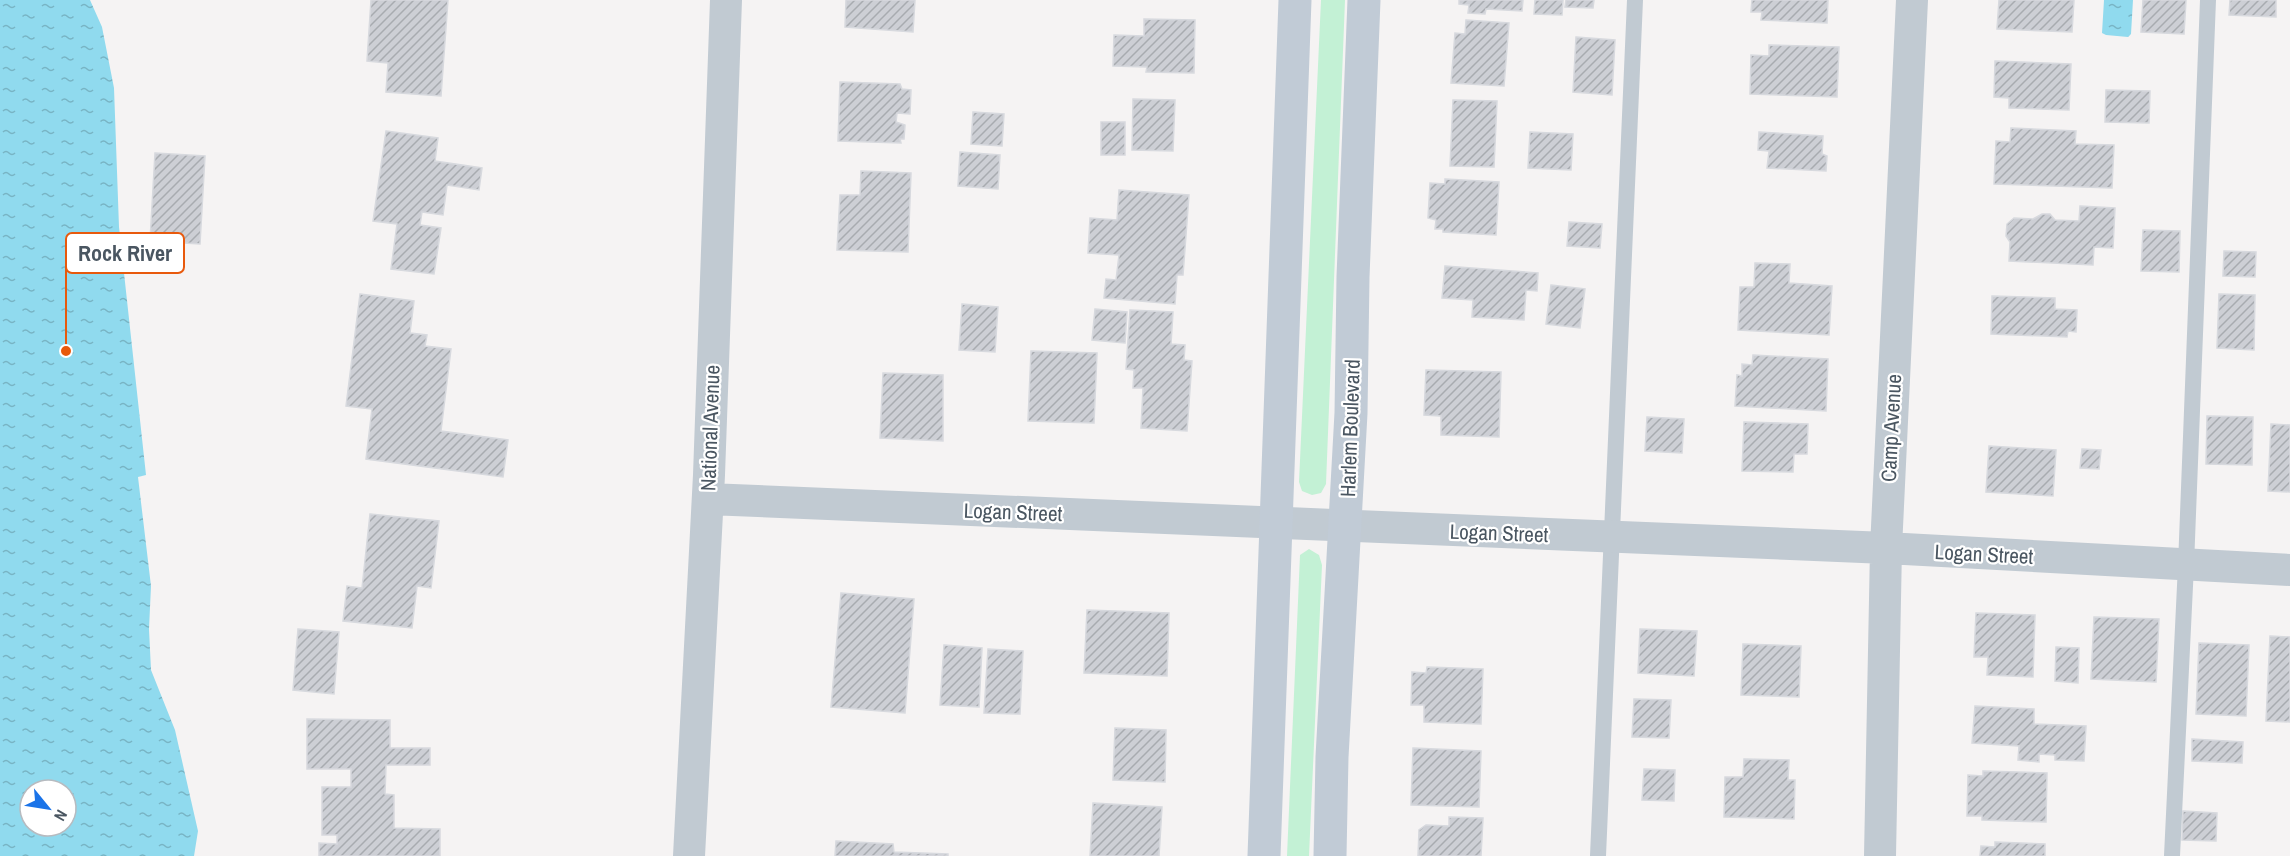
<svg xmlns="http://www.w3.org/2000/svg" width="2290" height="856" viewBox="0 0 2290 856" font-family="'Archivo Narrow',sans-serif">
	<defs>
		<pattern id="water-ripples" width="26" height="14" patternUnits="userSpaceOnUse" patternTransform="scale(1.5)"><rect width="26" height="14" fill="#90daee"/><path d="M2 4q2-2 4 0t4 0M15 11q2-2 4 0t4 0" fill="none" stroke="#78b4c4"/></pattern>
		<pattern id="building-hatch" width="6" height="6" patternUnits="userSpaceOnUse" patternTransform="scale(1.5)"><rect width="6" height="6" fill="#cdcfd5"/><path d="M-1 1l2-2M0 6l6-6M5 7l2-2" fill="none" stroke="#a8abb0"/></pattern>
	</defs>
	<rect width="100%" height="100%" fill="#f5f3f3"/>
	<path fill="#c3f1d5" d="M 1321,0 L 1345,0 L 1326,484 L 1321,493 L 1312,495 L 1302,491 L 1299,482 Z
		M 1309,549 L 1319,555 L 1322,565 L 1309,856 L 1287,856 L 1300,555 Z"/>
	<path fill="url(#water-ripples)" fill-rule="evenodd" d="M 0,0 L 90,0 L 102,27 L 114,88 L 119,227 L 146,475 L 138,477 L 151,586 L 149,629 L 151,670 L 175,730 L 198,831 L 194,856 L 0,856 ZM 30,790 L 66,790 L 66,826 L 30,826 Z
		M 2104,0 L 2133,0 L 2131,34 L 2128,37 L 2106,35 L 2102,33 Z"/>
	<path fill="url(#building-hatch)" stroke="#d7d9de" stroke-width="1.5" d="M 371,0 L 448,0 L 441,96 L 386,92 L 388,63 L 367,61 Z
		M 846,0 L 915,0 L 913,32 L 845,27 Z
		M 1459,0 L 1523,0 L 1522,11 L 1486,9 L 1485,14 L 1468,13 L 1469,5 L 1459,4 Z
		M 1535,0 L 1563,0 L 1562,15 L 1534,14 Z
		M 1566,0 L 1594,0 L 1593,8 L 1565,7 Z
		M 1752,0 L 1828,0 L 1827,23 L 1761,20 L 1762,12 L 1751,12 Z
		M 1999,0 L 2074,0 L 2072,32 L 1997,29 Z
		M 2143,0 L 2186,0 L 2184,34 L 2141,32 Z
		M 2230,0 L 2276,0 L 2276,17 L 2229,15 Z
		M 1144,19 L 1195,20 L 1194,73 L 1146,72 L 1147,67 L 1113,66 L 1114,35 L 1144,36 Z
		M 1466,20 L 1509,23 L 1504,86 L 1451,83 L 1455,33 L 1465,34 Z
		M 1576,37 L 1615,40 L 1612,95 L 1573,92 Z
		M 1769,45 L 1839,47 L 1837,97 L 1750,94 L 1751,55 L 1769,56 Z
		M 1995,61 L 2071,64 L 2069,110 L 2009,108 L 2009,98 L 1994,97 Z
		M 840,82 L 900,84 L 902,89 L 911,90 L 910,114 L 897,113 L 896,122 L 905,125 L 904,139 L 900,139 L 901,143 L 838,141 Z
		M 2106,90 L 2150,91 L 2149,123 L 2105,122 Z
		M 1133,99 L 1175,100 L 1173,151 L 1132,150 Z
		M 1453,100 L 1497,101 L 1494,167 L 1450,166 Z
		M 973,112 L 1004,114 L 1002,146 L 971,144 Z
		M 1101,122 L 1125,122 L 1125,155 L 1101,155 Z
		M 2011,128 L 2076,131 L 2075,144 L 2114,145 L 2112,188 L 1994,184 L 1996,141 L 2010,142 Z
		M 386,131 L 438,138 L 435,161 L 482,168 L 479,190 L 447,185 L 443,215 L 422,212 L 420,225 L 441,228 L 434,274 L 391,269 L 397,224 L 373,221 Z
		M 1530,132 L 1573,134 L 1571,170 L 1528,168 Z
		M 1759,132 L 1823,136 L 1822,154 L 1827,156 L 1826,171 L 1767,168 L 1769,151 L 1758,150 Z
		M 960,152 L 1000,155 L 998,189 L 958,186 Z
		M 155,153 L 205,156 L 200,244 L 150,241 Z
		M 861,171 L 911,173 L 908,252 L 837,250 L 840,195 L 860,195 Z
		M 1445,179 L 1499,182 L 1496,235 L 1443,232 L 1443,229 L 1435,229 L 1436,220 L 1428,218 L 1430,183 L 1445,184 Z
		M 1119,190 L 1189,195 L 1183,275 L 1177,275 L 1175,304 L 1104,298 L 1106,279 L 1116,280 L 1119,255 L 1088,253 L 1090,218 L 1117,220 Z
		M 2080,206 L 2115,208 L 2113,248 L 2094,247 L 2093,265 L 2009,261 L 2010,242 L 2006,236 L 2007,224 L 2014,218 L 2033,219 L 2042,214 L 2050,214 L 2055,220 L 2079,221 Z
		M 1569,222 L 1602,224 L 1600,248 L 1567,246 Z
		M 2143,230 L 2180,231 L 2179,272 L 2141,271 Z
		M 2224,251 L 2256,252 L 2255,277 L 2223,276 Z
		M 1755,263 L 1790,264 L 1789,283 L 1832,286 L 1829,335 L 1738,330 L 1740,287 L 1754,287 Z
		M 1445,266 L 1538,273 L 1537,291 L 1526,290 L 1524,320 L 1472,317 L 1473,300 L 1442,298 Z
		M 1551,285 L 1585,289 L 1580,328 L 1546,324 Z
		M 360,294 L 414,301 L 410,333 L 427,335 L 425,346 L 451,349 L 441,431 L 508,440 L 503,477 L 366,459 L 372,409 L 346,406 Z
		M 2219,294 L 2255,295 L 2254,350 L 2217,348 Z
		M 1992,296 L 2055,298 L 2055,309 L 2077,310 L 2076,332 L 2068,331 L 2067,337 L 1991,334 Z
		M 962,304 L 998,307 L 995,352 L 959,350 Z
		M 1095,309 L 1127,312 L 1125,343 L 1092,340 Z
		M 1130,310 L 1173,312 L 1171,344 L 1185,345 L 1184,360 L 1192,361 L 1187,431 L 1141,428 L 1143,388 L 1133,388 L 1134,370 L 1126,369 Z
		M 1031,351 L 1097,353 L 1094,423 L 1028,421 Z
		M 1753,355 L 1828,359 L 1826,411 L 1735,406 L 1737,375 L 1742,376 L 1742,364 L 1752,365 Z
		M 1426,370 L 1501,372 L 1499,437 L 1441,435 L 1441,416 L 1424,415 Z
		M 883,373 L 943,375 L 943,441 L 880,438 Z
		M 2207,416 L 2253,417 L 2252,465 L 2206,464 Z
		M 1647,417 L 1684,419 L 1682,453 L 1645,451 Z
		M 1744,422 L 1808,424 L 1807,454 L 1794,454 L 1793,472 L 1742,471 Z
		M 2271,424 L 2290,425 L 2290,492 L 2268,491 Z
		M 1989,446 L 2056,450 L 2053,496 L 1986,492 Z
		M 2082,449 L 2101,450 L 2099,469 L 2080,468 Z
		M 370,514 L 439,521 L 431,588 L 417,586 L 412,628 L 343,621 L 347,586 L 362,588 Z
		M 841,593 L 914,599 L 905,713 L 831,707 Z
		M 1087,610 L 1169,613 L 1167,676 L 1084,673 Z
		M 1976,613 L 2035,615 L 2033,677 L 1987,675 L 1988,657 L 1974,657 Z
		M 2094,617 L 2159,619 L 2156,682 L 2091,679 Z
		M 298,629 L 339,632 L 334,694 L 293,690 Z
		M 1640,629 L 1697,631 L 1694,676 L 1638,673 Z
		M 2270,636 L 2290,637 L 2290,722 L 2266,721 Z
		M 2199,643 L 2249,645 L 2246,716 L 2196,714 Z
		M 1743,644 L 1801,646 L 1799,697 L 1741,695 Z
		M 944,645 L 982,648 L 979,707 L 940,705 Z
		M 2056,647 L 2079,648 L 2078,683 L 2055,681 Z
		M 988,649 L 1023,651 L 1020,714 L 984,713 Z
		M 1427,667 L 1483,669 L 1481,724 L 1424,722 L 1424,705 L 1411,705 L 1412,672 L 1426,673 Z
		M 1634,699 L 1671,700 L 1669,738 L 1632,737 Z
		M 1975,706 L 2034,709 L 2034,724 L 2086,726 L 2084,761 L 2055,760 L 2055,755 L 2039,754 L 2039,762 L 2018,760 L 2019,746 L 1972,743 Z
		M 307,719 L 390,720 L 390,748 L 430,748 L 430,765 L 386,765 L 385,794 L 394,795 L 394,828 L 440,829 L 440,856 L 319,856 L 319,843 L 337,844 L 337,835 L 322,835 L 322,787 L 351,787 L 351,769 L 307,769 Z
		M 1115,728 L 1166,730 L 1165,782 L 1113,780 Z
		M 2192,739 L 2243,742 L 2242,763 L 2192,761 Z
		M 1413,748 L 1481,751 L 1479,807 L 1411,805 Z
		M 1744,759 L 1789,760 L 1788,780 L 1795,780 L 1794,819 L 1724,817 L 1725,777 L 1743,777 Z
		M 1644,769 L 1675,770 L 1674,801 L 1642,800 Z
		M 1983,771 L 2047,773 L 2046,822 L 1982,820 L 1982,816 L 1967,816 L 1968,775 L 1983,776 Z
		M 1093,803 L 1162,807 L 1159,856 L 1090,856 Z
		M 2183,811 L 2217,813 L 2216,841 L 2182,840 Z
		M 1449,817 L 1483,818 L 1481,856 L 1418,856 L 1419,830 L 1426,825 L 1449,826 Z
		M 836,841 L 893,844 L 894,852 L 948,854 L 948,856 L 835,856 Z
		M 1995,842 L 2045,844 L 2045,856 L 1980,856 L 1981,846 L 1995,847 Z"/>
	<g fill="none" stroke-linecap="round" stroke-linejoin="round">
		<path stroke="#c1cad2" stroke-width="16" d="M 1598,856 L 1635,0
			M 2172,856 L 2186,565 L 2208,0"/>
		<path stroke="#c1cad2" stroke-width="32" d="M 708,499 L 1886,548 L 2290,570
			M 689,856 L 709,475 L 726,0
			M 1880,856 L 1886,548 L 1912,0"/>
		<path stroke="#c1cbd6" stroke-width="33" d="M 1264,856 L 1295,0
			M 1330,856 L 1332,757 L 1351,413 L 1353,277 L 1364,0"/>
	</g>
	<g text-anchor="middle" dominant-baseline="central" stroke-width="4.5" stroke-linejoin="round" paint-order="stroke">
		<g font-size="21" fill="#4a5661" stroke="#fff">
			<text transform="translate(710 428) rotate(-88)">National Avenue</text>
			<text transform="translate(1350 428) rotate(-88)">Harlem Boulevard</text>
			<text transform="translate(1891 428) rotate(-87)">Camp Avenue</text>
			<text transform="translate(1013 512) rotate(2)">Logan Street</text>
			<text transform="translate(1499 533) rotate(2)">Logan Street</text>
			<text transform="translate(1984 554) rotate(3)">Logan Street</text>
		</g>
	</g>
	<path fill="none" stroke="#e8590c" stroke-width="2" d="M66 351L66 253"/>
	<circle fill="#e8590c" stroke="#fff" stroke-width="2" cx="66" cy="351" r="6"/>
	<rect fill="#fff" stroke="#e8590c" stroke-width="2" x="66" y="233" width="118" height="40" rx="6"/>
	<g font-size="22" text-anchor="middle" font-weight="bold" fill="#4a5661">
		<text x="125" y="261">Rock River</text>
	</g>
	<g transform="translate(48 808) rotate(120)"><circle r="28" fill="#ffffff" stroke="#b7bbc0" stroke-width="1.5"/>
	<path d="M0-4.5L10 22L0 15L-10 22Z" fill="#1a73e8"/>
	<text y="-9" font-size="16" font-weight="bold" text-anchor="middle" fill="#4a5661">N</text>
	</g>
</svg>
